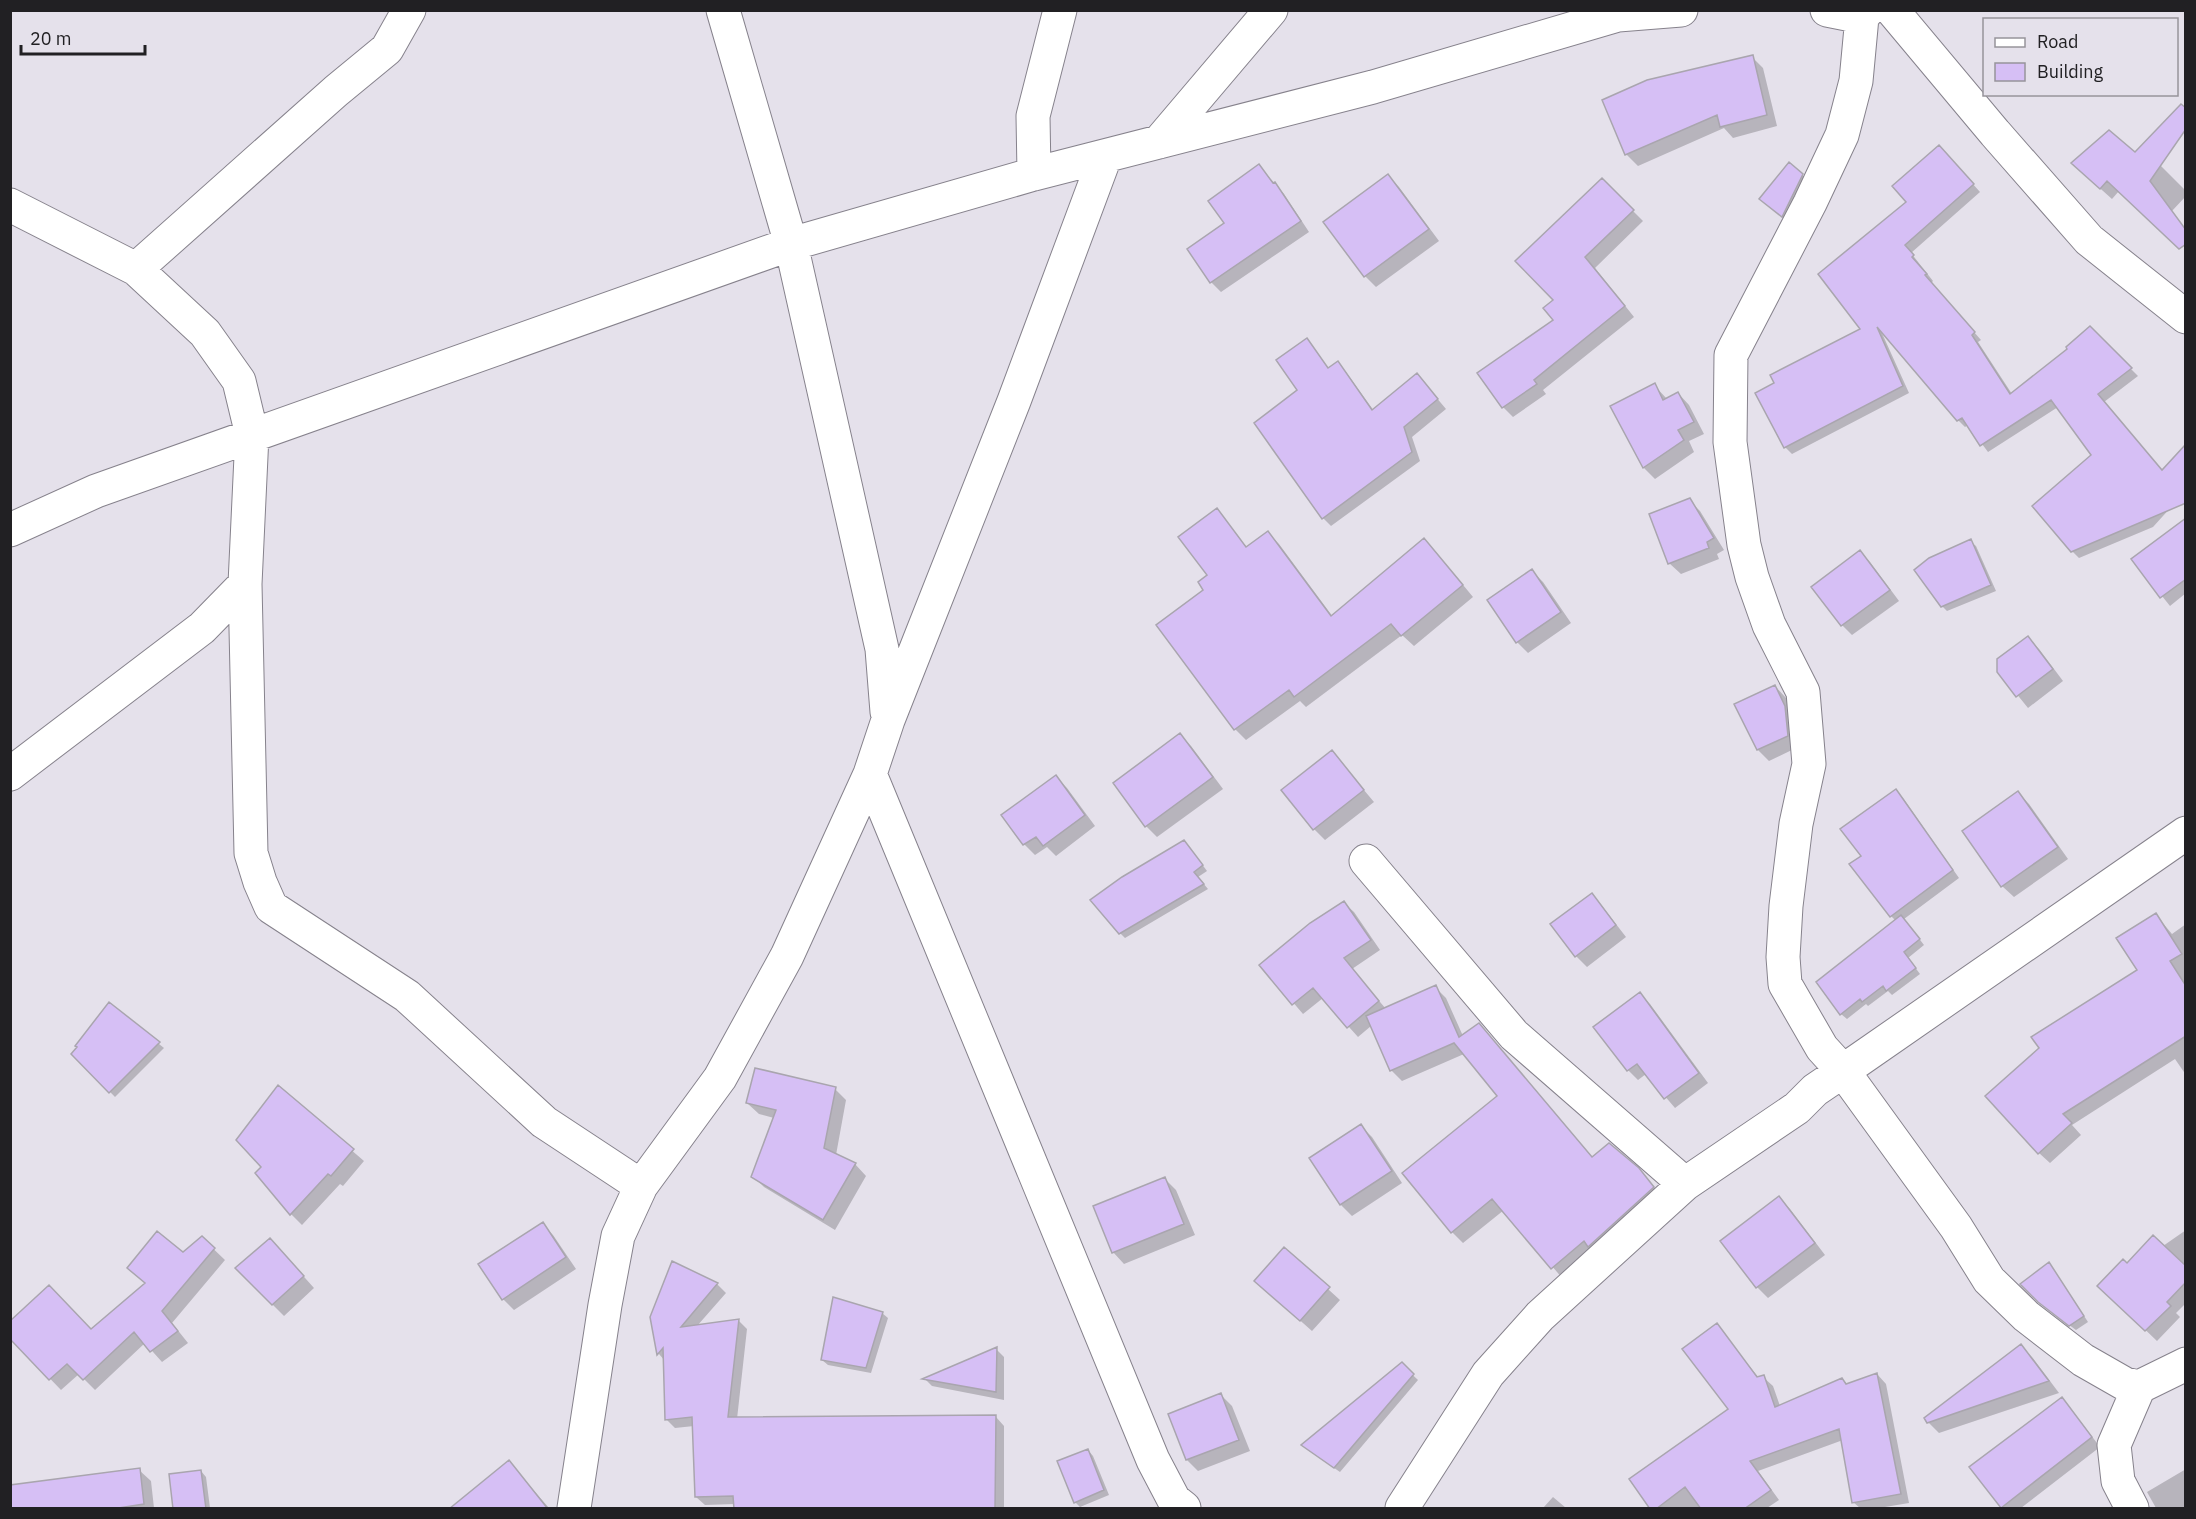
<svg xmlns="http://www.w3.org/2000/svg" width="2196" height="1519" viewBox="0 0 2196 1519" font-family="'IBM Plex Sans',sans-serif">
	<rect width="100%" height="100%" fill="#e5e1eb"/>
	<path fill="#0003" d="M 1752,57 L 1763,68 L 1777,126 L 1733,138 L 1724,128 L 1638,166 L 1626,154 L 1604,101 Z
		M 2142,147 L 2186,191 L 2186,196 L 2157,227 L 2119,191 L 2112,199 L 2084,174 L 2135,155 Z
		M 1946,154 L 1980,192 L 1911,253 L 1933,281 L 1931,283 L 1981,340 L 1978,342 L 2012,394 L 2069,349 L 2090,328 L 2138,376 L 2104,402 L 2182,495 L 2153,527 L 2079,558 L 2072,551 L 2093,455 L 2058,407 L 1988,452 L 1968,425 L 1965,427 L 1958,420 L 1881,331 L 1909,393 L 1792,454 L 1785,447 L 1862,329 L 1908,202 Z
		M 1259,166 L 1284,194 L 1309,232 L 1221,292 L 1211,282 L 1189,250 L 1226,224 Z
		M 1802,175 L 1807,180 L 1787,221 L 1766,204 Z
		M 1388,176 L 1399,187 L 1439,241 L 1376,287 L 1365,276 Z
		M 1602,180 L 1643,221 L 1595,268 L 1634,317 L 1543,390 L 1546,394 L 1513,417 L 1503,407 L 1555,320 L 1555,300 Z
		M 1306,340 L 1329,369 L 1338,363 L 1346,372 L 1374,411 L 1425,384 L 1446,409 L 1412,437 L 1420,461 L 1331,526 L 1323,518 L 1299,391 Z
		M 1654,385 L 1667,399 L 1678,393 L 1689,405 L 1704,434 L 1689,441 L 1694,452 L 1655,479 L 1644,468 L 1612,407 Z
		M 1689,500 L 1700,511 L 1724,550 L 1717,554 L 1719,559 L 1681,574 L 1669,563 Z
		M 1217,510 L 1247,548 L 1268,533 L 1279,544 L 1333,617 L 1435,551 L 1473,597 L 1414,646 L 1402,635 L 1306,707 L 1300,701 L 1246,740 L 1235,729 L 1158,626 L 1205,590 L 1209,576 Z
		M 2186,539 L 2186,593 L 2170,606 L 2142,571 Z
		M 1970,541 L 1976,546 L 1996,591 L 1947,611 L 1942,606 Z
		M 1860,552 L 1870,562 L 1899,601 L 1852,635 L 1842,625 Z
		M 1532,571 L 1543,582 L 1571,623 L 1528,653 L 1517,642 Z
		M 2028,638 L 2039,649 L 2063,681 L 2028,708 L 1999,672 Z
		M 1775,686 L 1786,698 L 1796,719 L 1798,747 L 1769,761 L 1758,750 L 1736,705 Z
		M 1180,735 L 1191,746 L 1223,789 L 1157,837 L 1146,826 Z
		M 1332,752 L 1374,802 L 1325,840 L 1314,829 Z
		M 1056,777 L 1067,788 L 1095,826 L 1056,856 L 1047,847 L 1035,855 L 1024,844 Z
		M 1896,791 L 1903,798 L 1959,878 L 1904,919 L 1924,945 L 1908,958 L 1920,974 L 1892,995 L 1888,991 L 1868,1006 L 1866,1004 L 1847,1019 L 1841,1014 L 1896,921 L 1891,916 L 1863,857 Z
		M 2018,793 L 2029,804 L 2068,859 L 2014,897 L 2002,886 Z
		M 1189,847 L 1207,871 L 1198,877 L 1208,889 L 1125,938 L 1120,933 Z
		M 1591,895 L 1602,906 L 1626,937 L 1587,967 L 1576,956 Z
		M 1344,903 L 1354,912 L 1380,950 L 1352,969 L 1386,1009 L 1435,987 L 1446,998 L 1463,1036 L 1479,1025 L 1593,1158 L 1649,1181 L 1664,1199 L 1563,1279 L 1504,1210 L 1463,1243 L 1452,1232 L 1499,1096 L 1464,1054 L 1402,1081 L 1391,1070 L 1371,1026 L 1358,1037 L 1323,998 L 1303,1014 L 1261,965 Z
		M 2156,915 L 2172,934 L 2186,924 L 2186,1075 L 2175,1059 L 2072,1125 L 2081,1135 L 2050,1163 L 2039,1153 L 2139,970 Z
		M 1640,994 L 1650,1004 L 1708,1083 L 1675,1108 L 1646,1074 L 1638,1080 L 1628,1070 Z
		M 109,1004 L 164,1048 L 115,1097 L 73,1054 Z
		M 278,1087 L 364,1161 L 343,1186 L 340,1184 L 302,1225 L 291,1214 L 263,1167 Z
		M 835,1089 L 846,1100 L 836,1155 L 855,1164 L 866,1176 L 835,1230 L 764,1187 L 753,1176 L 774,1118 L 759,1114 L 747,1103 Z
		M 1361,1126 L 1372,1137 L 1402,1183 L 1352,1216 L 1341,1205 L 1311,1159 Z
		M 1165,1179 L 1176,1190 L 1195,1235 L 1124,1264 L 1113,1252 Z
		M 1779,1198 L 1790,1209 L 1825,1255 L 1768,1298 L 1757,1287 Z
		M 542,1224 L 553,1235 L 576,1269 L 514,1310 L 503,1299 Z
		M 2186,1230 L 2186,1303 L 2176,1313 L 2180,1317 L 2157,1341 L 2110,1296 L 2127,1265 L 2163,1246 Z
		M 202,1238 L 225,1260 L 172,1323 L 188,1343 L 162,1362 L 145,1343 L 95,1390 L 79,1374 L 61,1390 L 10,1337 L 91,1331 L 146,1284 L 129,1268 L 183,1254 Z
		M 1284,1249 L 1340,1300 L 1312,1331 L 1268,1292 Z
		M 281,1251 L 314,1288 L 284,1316 L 237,1269 Z
		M 673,1263 L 717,1284 L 726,1293 L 697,1326 L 738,1320 L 747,1329 L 737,1419 L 996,1417 L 1004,1426 L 1004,1508 L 735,1508 L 735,1504 L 705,1505 L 696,1497 L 694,1426 L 675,1428 L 666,1419 L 665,1361 L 659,1354 L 652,1317 Z
		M 2054,1270 L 2088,1322 L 2076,1330 L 2045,1307 Z
		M 882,1313 L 888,1318 L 871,1373 L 828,1365 L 822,1360 Z
		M 1716,1325 L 1759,1378 L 1763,1377 L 1773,1386 L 1780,1406 L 1842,1379 L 1848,1385 L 1877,1374 L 1886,1384 L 1909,1503 L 1879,1508 L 1860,1508 L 1853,1502 L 1843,1440 L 1758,1471 L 1779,1500 L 1767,1508 L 1651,1508 L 1730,1409 Z
		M 2020,1346 L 2032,1357 L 2059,1393 L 1939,1433 L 1928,1422 Z
		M 996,1349 L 1004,1357 L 1004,1400 L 932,1386 L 925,1379 Z
		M 1401,1364 L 1418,1380 L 1340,1472 L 1308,1450 Z
		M 1221,1395 L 1232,1406 L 1250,1451 L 1198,1471 L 1187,1460 L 1170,1415 Z
		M 2071,1409 L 2100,1447 L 2021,1508 L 2004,1508 L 1971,1468 Z
		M 1088,1450 L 1093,1456 L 1109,1495 L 1080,1507 L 1075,1502 Z
		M 509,1462 L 549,1508 L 451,1508 Z
		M 2186,1469 L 2186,1508 L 2156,1508 L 2147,1492 Z
		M 139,1470 L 151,1481 L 154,1508 L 22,1508 Z
		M 201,1471 L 206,1477 L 210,1508 L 174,1508 Z
		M 1553,1497 L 1566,1508 L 1543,1508 Z"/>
	<path fill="#d6bff5" stroke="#a9a5ae" stroke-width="1.5" d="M 1753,55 L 1767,115 L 1720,127 L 1717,115 L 1625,155 L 1602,100 L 1647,80 Z
		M 2181,104 L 2186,108 L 2186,129 L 2150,181 L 2186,230 L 2186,244 L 2179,249 L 2107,181 L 2100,189 L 2071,163 L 2109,130 L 2135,152 Z
		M 1939,145 L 1974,184 L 1905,245 L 1914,255 L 1912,257 L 1927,274 L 1925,275 L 1975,332 L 1972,335 L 2010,394 L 2067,349 L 2066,347 L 2090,326 L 2132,368 L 2098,394 L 2162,470 L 2186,444 L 2186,503 L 2071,552 L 2032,506 L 2091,455 L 2051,400 L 1980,446 L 1962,418 L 1957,421 L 1877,327 L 1903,386 L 1784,448 L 1755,393 L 1774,383 L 1770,375 L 1860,329 L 1818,274 L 1906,202 L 1892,186 Z
		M 1789,162 L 1803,174 L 1782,217 L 1759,199 Z
		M 1259,164 L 1273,183 L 1275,182 L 1301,221 L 1210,283 L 1187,249 L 1224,223 L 1208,201 Z
		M 1388,174 L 1429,229 L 1364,277 L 1323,222 Z
		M 1602,178 L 1634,210 L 1585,257 L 1625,306 L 1534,380 L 1537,384 L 1502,408 L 1477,373 L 1553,320 L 1543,308 L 1553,300 L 1515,261 Z
		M 1307,338 L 1328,368 L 1338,361 L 1372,410 L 1417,373 L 1438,399 L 1404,427 L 1412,452 L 1322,519 L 1254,423 L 1297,390 L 1276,360 Z
		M 1655,383 L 1663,400 L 1678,392 L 1694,422 L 1678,430 L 1684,440 L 1643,468 L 1610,406 Z
		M 1690,498 L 1714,538 L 1707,542 L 1709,548 L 1668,564 L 1649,514 Z
		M 1217,508 L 1246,547 L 1268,531 L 1331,616 L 1424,538 L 1463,585 L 1401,636 L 1391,624 L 1294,697 L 1289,690 L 1234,730 L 1156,625 L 1203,590 L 1198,582 L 1207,575 L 1178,537 Z
		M 2186,518 L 2186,579 L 2160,598 L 2131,559 Z
		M 1971,539 L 1991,585 L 1941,607 L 1914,570 L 1929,558 Z
		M 1860,550 L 1890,590 L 1841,626 L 1811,587 Z
		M 1532,569 L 1561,612 L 1516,643 L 1487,600 Z
		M 2028,636 L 2053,669 L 2016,697 L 1997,672 L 1997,659 Z
		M 1775,685 L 1785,706 L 1788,736 L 1757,750 L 1734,704 Z
		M 1180,733 L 1213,777 L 1145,827 L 1113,783 Z
		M 1332,750 L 1364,790 L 1313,830 L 1281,790 Z
		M 1056,775 L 1085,815 L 1043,846 L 1036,837 L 1023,845 L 1001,815 Z
		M 1896,789 L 1953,870 L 1890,917 L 1849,864 L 1861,856 L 1840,829 Z
		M 2018,791 L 2058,847 L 2001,887 L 1962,831 Z
		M 1184,840 L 1203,865 L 1194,872 L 1204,884 L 1119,934 L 1090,900 L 1122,877 Z
		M 1592,893 L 1616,925 L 1575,957 L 1550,924 Z
		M 1344,901 L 1371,940 L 1344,958 L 1379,1001 L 1347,1028 L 1313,988 L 1292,1005 L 1259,965 L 1310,923 Z
		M 2156,913 L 2182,954 L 2170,961 L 2186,986 L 2186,1036 L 2063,1114 L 2072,1123 L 2038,1154 L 1985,1096 L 2039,1048 L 2031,1037 L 2137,970 L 2116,938 Z
		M 1901,915 L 1920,939 L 1904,952 L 1916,968 L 1886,991 L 1883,986 L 1862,1002 L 1860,999 L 1840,1015 L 1816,982 Z
		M 1436,985 L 1459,1037 L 1479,1023 L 1592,1157 L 1609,1143 L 1639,1168 L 1654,1187 L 1588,1247 L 1584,1241 L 1551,1269 L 1492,1199 L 1451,1233 L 1402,1173 L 1497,1096 L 1454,1043 L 1390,1071 L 1366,1016 Z
		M 1640,992 L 1699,1073 L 1664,1099 L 1637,1064 L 1627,1071 L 1593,1027 Z
		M 109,1002 L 160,1042 L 109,1093 L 71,1054 L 77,1047 L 75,1046 Z
		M 755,1068 L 836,1087 L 824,1148 L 856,1163 L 823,1220 L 751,1177 L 776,1110 L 746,1103 Z
		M 278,1085 L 354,1149 L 331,1176 L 328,1174 L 290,1215 L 255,1173 L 261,1167 L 236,1140 Z
		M 1361,1124 L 1392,1171 L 1340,1205 L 1309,1158 Z
		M 1165,1177 L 1184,1224 L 1112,1253 L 1093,1206 Z
		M 1779,1196 L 1815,1243 L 1756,1288 L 1720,1241 Z
		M 543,1222 L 566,1257 L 502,1300 L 478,1264 Z
		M 157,1231 L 183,1252 L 202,1236 L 215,1248 L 162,1311 L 178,1331 L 150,1352 L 134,1332 L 83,1380 L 67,1364 L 49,1380 L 10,1339 L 10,1321 L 49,1285 L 91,1329 L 145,1283 L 127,1268 Z
		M 2153,1235 L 2186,1266 L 2186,1282 L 2167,1302 L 2171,1306 L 2145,1331 L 2097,1286 L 2123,1259 L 2127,1263 Z
		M 270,1238 L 304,1276 L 272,1305 L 235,1268 Z
		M 1284,1247 L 1330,1287 L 1300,1321 L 1254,1281 Z
		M 672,1261 L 718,1283 L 681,1327 L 739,1319 L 728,1417 L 996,1415 L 995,1509 L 734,1509 L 733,1496 L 695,1497 L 692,1417 L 665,1420 L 663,1348 L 657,1355 L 650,1317 Z
		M 2049,1262 L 2084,1316 L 2069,1326 L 2038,1302 L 2020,1284 Z
		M 833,1297 L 883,1312 L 866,1368 L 821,1360 Z
		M 1717,1323 L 1757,1377 L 1764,1375 L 1775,1407 L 1842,1378 L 1846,1384 L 1877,1373 L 1901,1494 L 1852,1503 L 1839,1429 L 1750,1461 L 1771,1490 L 1744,1509 L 1701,1509 L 1685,1487 L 1656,1509 L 1650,1509 L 1629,1479 L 1728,1409 L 1682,1349 Z
		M 2021,1344 L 2049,1381 L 1927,1423 L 1924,1418 Z
		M 997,1347 L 996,1392 L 922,1379 Z
		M 1402,1362 L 1414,1374 L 1334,1468 L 1301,1445 Z
		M 1221,1393 L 1239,1440 L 1186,1460 L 1168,1414 Z
		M 2062,1397 L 2092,1437 L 2001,1508 L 1969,1467 Z
		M 1088,1449 L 1104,1490 L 1074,1503 L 1057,1461 Z
		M 509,1460 L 548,1509 L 449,1509 Z
		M 140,1468 L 144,1504 L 112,1509 L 10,1509 L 10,1485 Z
		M 201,1470 L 206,1509 L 173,1509 L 169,1474 Z"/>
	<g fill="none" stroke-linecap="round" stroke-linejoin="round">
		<defs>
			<path id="minor" d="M 723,10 L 791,244 L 882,649 L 887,712
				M 1827,10 L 1862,17
				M 1892,10 L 1995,133 L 2089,240 L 2186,317
				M 1159,142 L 1271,10
				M 1034,174 L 1033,116 L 1060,10
				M 10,205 L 136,269 L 205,333 L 239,381 L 252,435 L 245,584 L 202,628 L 10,774
				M 136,269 L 336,91 L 387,49 L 409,10
				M 10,530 L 96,491 L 791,244 L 1034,174 L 1373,87 L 1618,15 L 1681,10
				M 245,584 L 251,853 L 260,882 L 271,907 L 407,996 L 544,1122 L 641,1186
				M 870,774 L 1153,1460 L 1174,1500 L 1184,1508
				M 2186,833 L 1843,1071 L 1956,1227 L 1989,1280 L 2026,1316 L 2083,1360 L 2125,1384 L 2139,1387 L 2186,1364
				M 1366,861 L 1514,1035 L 1685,1184
				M 574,1508 L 605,1305 L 618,1236 L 641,1186 L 720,1078 L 787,956 L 870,774 L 888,720 L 1014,401 L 1105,157
				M 1402,1508 L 1488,1374 L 1540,1316 L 1685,1184 L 1797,1108 L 1815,1090 L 1843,1071 L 1822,1048 L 1785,984 L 1783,957 L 1786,906 L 1796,824 L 1809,764 L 1803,692 L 1769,625 L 1752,577 L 1744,545 L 1730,442 L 1731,355 L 1810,203 L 1842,135 L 1856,81 L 1862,17 L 1868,10
				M 2132,1508 L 2118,1481 L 2114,1445 L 2139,1387"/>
		</defs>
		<use href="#minor" stroke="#86828c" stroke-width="35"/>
		<use href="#minor" stroke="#fff" stroke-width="33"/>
	</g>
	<rect width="2196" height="1519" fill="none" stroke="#212023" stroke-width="24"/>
	<rect x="1983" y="18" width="195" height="78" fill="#e5e1eb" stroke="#97949b" stroke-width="1.5"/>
	<rect x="1995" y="38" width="30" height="9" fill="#ffffff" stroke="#97949b" stroke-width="1.5"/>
	<text x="2037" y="48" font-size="18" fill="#212023">Road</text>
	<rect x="1995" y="63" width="30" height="18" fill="#d6bff5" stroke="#97949b" stroke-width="1.5"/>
	<text x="2037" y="78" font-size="18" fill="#212023">Building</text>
	<path d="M21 45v9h124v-9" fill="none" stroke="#212023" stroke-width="3"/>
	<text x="30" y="45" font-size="18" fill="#212023" stroke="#e5e1eb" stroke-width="4.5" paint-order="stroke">20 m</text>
</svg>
